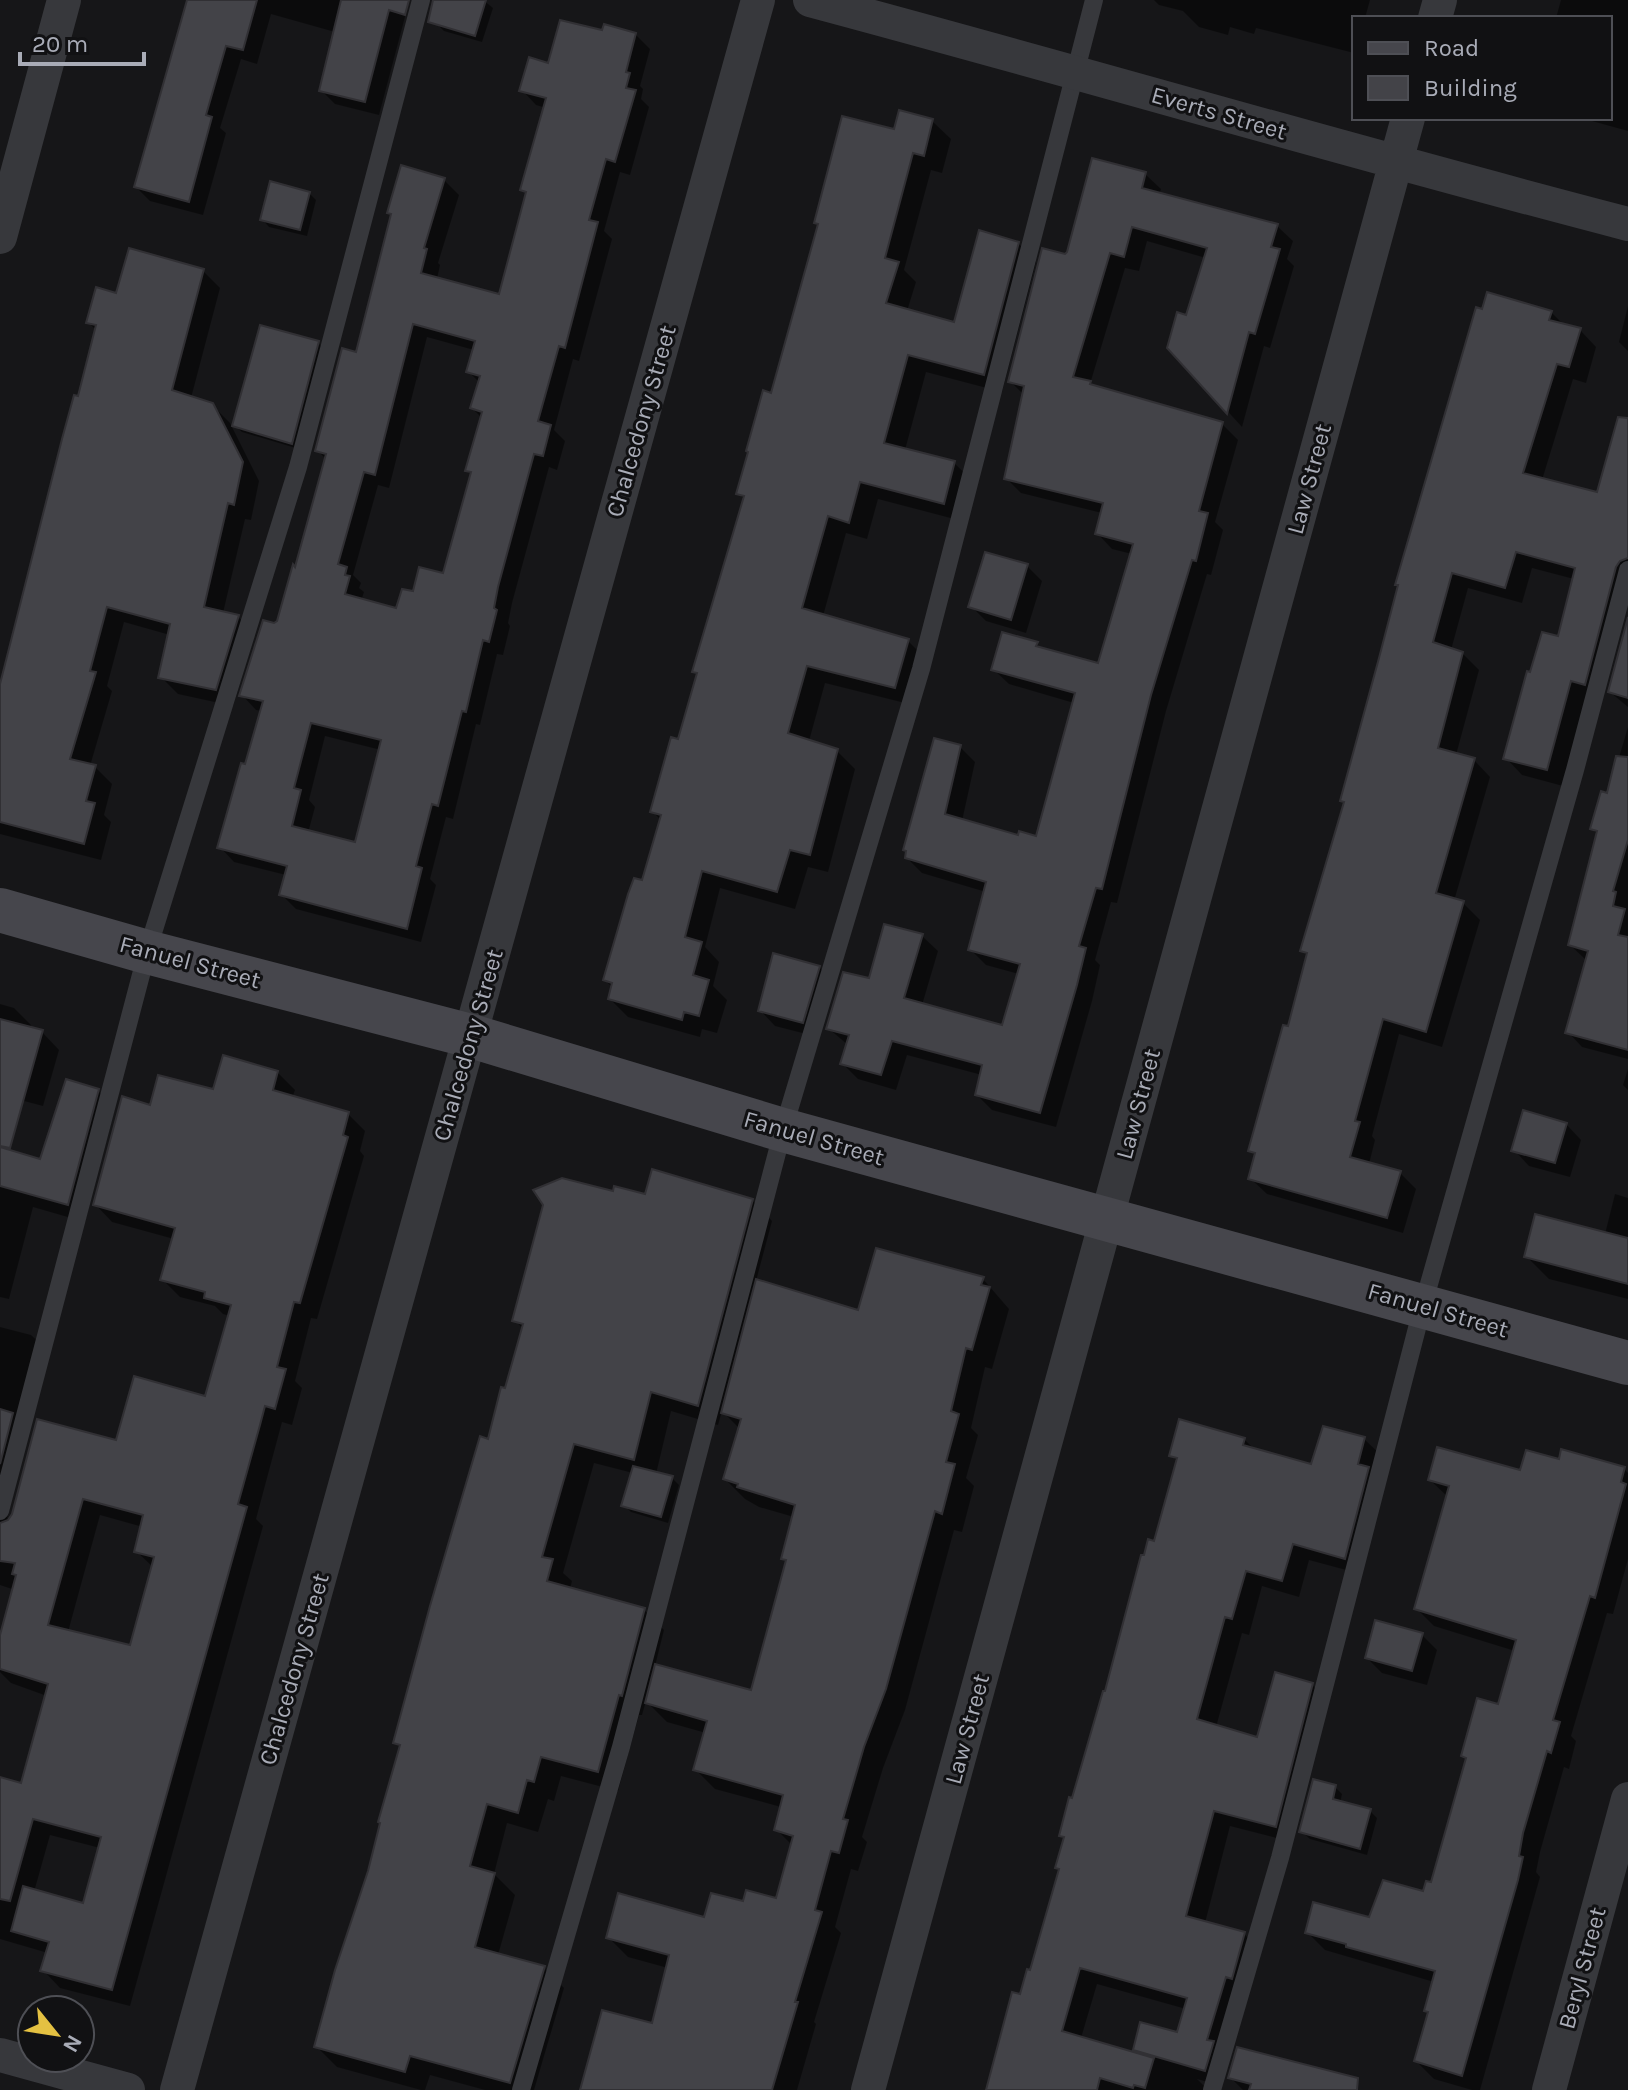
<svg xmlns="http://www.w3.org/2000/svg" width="1628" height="2090" viewBox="0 0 1628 2090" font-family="Karla,sans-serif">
	<rect width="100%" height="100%" fill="#161618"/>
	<path fill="#0007" fill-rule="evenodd" d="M 195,0 L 393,0 L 406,13 L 379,115 L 335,104 L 321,90 L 335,32 L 271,14 L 257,64 L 241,59 L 220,128 L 226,133 L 203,215 L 150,201 L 136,187 Z
		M 444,0 L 483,0 L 493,8 L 482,42 L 444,31 L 437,24 Z
		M 1154,0 L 1370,0 L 1365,18 L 1354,18 L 1354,53 L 1256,28 L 1254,34 L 1230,27 L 1228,35 L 1199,27 L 1183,11 L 1159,5 Z
		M 1561,0 L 1628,0 L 1628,131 L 1581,118 L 1610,118 L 1610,18 L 1556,18 Z
		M 604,32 L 635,34 L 650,49 L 640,86 L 643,89 L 641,99 L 649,107 L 630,175 L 620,172 L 604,231 L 612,239 L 579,361 L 573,359 L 554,430 L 565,441 L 557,470 L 549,467 L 512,603 L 508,623 L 510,626 L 503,655 L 497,654 L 480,725 L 476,724 L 453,819 L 446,817 L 430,879 L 436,885 L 421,942 L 296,909 L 281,894 L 286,875 L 234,862 L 220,847 L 263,711 L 256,710 L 242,695 L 274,625 L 279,622 L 296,570 L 327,460 L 317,450 L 358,354 L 444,180 L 459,195 L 438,263 L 440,265 L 437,279 L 500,297 L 527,194 L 522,189 L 546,108 L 536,105 L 522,90 L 550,65 ZM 427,337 L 474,350 L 468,371 L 480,383 L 472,408 L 482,418 L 467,470 L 472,475 L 445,576 L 414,594 L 398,611 L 361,601 L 364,592 L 359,588 L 361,583 L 353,575 L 378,485 L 389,488 ZM 325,736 L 381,750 L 356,845 L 308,833 L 315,807 L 309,800 Z
		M 932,121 L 951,139 L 942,173 L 931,170 L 904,270 L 916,282 L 907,311 L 956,324 L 1018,243 L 1036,262 L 1002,392 L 926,372 L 905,450 L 954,463 L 973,481 L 962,521 L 878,499 L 867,539 L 846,533 L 823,616 L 908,641 L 926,659 L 913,705 L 825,683 L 809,741 L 837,751 L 855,769 L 828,872 L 808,867 L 795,909 L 720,888 L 705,947 L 719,962 L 713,986 L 727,1000 L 717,1033 L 702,1029 L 700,1037 L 628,1017 L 610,999 L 613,988 L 605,980 L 644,883 L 661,820 L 652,811 L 679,742 L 698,675 L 695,672 L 745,500 L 738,493 L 773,395 L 819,226 L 816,223 L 895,131 Z
		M 1145,174 L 1161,189 L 1159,195 L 1277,226 L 1293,241 L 1287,259 L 1294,266 L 1270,348 L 1264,346 L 1242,427 L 1169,347 L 1188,317 L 1206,258 L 1147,241 L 1139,271 L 1125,268 L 1090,384 L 1094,388 L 1222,424 L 1238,440 L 1215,522 L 1223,530 L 1211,575 L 1207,574 L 1166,711 L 1117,903 L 1111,902 L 1095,960 L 1100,965 L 1092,1001 L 1056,1127 L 992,1110 L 977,1095 L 982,1075 L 907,1055 L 896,1090 L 858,1079 L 842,1063 L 848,1045 L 828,1028 L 870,981 L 885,926 L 922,936 L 938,951 L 922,1005 L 1003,1027 L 1019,974 L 986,965 L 970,949 L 986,892 L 922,873 L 907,858 L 960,747 L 975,762 L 962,821 L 1019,837 L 1037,838 L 1074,703 L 1009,684 L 993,669 L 1037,644 L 1042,650 L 1099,665 L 1132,554 L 1112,549 L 1097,533 L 1102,513 L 1021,493 L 1006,478 L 1024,395 L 1010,381 L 1065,256 Z
		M 309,193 L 316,200 L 307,236 L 269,227 L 262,219 Z
		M 203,271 L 220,288 L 191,398 L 212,405 L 230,423 L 259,481 L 251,520 L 245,519 L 223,613 L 238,617 L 255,634 L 233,706 L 178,694 L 161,677 L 170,635 L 124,622 L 107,686 L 112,691 L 90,766 L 95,767 L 112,784 L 104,815 L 111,822 L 101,860 L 0,834 L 0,715 L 97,331 L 88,322 L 118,295 Z
		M 1628,306 L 1628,351 L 1619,342 Z
		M 1551,312 L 1565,326 L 1580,330 L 1596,347 L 1586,383 L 1573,379 L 1542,480 L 1598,495 L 1628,464 L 1628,600 L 1563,786 L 1522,775 L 1506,758 L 1559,639 L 1574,579 L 1532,568 L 1522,603 L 1468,588 L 1451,650 L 1462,653 L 1479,670 L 1456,755 L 1474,760 L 1490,777 L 1454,901 L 1463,903 L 1480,920 L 1442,1047 L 1399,1034 L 1372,1136 L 1375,1140 L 1369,1164 L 1400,1173 L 1416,1189 L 1403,1233 L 1267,1194 L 1250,1178 L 1256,1157 L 1250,1150 L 1290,1029 L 1308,956 L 1302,951 L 1345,804 L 1342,801 Z
		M 318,343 L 325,350 L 299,449 L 242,432 L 234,425 Z
		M 1027,566 L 1042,581 L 1026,633 L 986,621 L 971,606 Z
		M 1628,625 L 1628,707 L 1610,692 Z
		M 1628,727 L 1628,965 L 1610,966 L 1585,959 L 1570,945 L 1598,835 L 1592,829 L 1608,795 Z
		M 819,967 L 834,982 L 818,1037 L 775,1026 L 760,1010 Z
		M 1628,1001 L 1628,1059 L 1582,1047 L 1568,1032 Z
		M 0,1004 L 14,1008 L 31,1025 L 30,1029 L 42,1032 L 59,1050 L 43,1106 L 9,1097 L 0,1130 Z
		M 1628,1069 L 1628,1090 L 1623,1085 Z
		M 277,1072 L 295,1090 L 292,1098 L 348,1114 L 365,1131 L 360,1151 L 364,1156 L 317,1319 L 311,1318 L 295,1381 L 302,1388 L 292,1425 L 282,1422 L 256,1519 L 263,1526 L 130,2006 L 60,1988 L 43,1970 L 48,1953 L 0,1939 L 0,1783 L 22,1786 L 47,1696 L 11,1683 L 0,1672 L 0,1643 L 15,1590 L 0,1585 L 0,1327 L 31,1335 L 49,1352 L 6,1523 L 118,1443 L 207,1398 L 230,1316 L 223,1314 L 215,1306 L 180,1297 L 162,1279 L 174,1239 L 112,1222 L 95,1204 L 152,1107 ZM 100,1515 L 143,1527 L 136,1551 L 154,1568 L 131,1648 L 68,1632 ZM 50,1835 L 100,1848 L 84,1905 L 34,1892 Z
		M 98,1091 L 115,1108 L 85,1222 L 33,1207 L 9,1299 L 0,1297 L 0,1150 L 41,1161 Z
		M 1566,1124 L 1581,1140 L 1570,1177 L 1529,1166 L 1514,1150 Z
		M 614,1194 L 752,1200 L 772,1221 L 756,1281 L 859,1313 L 983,1279 L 1009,1309 L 992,1369 L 985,1367 L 971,1428 L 978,1435 L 966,1478 L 974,1486 L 962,1532 L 954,1530 L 905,1710 L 883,1768 L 862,1837 L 867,1842 L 858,1871 L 851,1869 L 835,1927 L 841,1933 L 814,2022 L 816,2024 L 797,2090 L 582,2090 L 653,2025 L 668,1968 L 628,1957 L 608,1937 L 706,1920 L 744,1904 L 777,1901 L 793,1846 L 776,1829 L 781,1807 L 715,1789 L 695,1769 L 706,1733 L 667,1722 L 646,1701 L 642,1715 L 639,1715 L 618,1791 L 561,1776 L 554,1801 L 548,1799 L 538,1832 L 507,1823 L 494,1874 L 515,1895 L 498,1955 L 544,1968 L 564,1988 L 534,2090 L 485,2090 L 430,2075 L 425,2090 L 421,2090 L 337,2067 L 316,2046 L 370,1871 L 401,1748 L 396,1742 L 523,1329 L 515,1320 ZM 671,1411 L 718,1425 L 722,1411 L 740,1429 L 725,1479 L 745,1499 L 759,1507 L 794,1517 L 783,1559 L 787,1562 L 753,1693 L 655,1666 L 664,1630 L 644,1610 L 570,1589 L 572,1581 L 563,1573 L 594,1463 L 633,1473 L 624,1505 L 631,1512 L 668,1523 L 679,1485 L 672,1478 L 656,1474 Z
		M 1615,1194 L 1628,1198 L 1628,1299 L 1549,1279 L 1526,1256 L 1605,1234 Z
		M 1244,1439 L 1255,1450 L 1313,1467 L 1364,1439 L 1381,1455 L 1361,1574 L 1309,1560 L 1299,1597 L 1262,1586 L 1249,1635 L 1242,1633 L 1216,1727 L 1258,1739 L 1312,1685 L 1329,1702 L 1292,1842 L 1230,1826 L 1205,1923 L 1244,1934 L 1261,1950 L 1222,2086 L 1197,2079 L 1205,2087 L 1204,2090 L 987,2090 L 1032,1973 L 1061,1870 L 1066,1840 L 1061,1835 L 1155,1544 L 1178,1462 L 1171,1455 ZM 1097,1984 L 1186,2009 L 1178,2034 L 1135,2049 L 1142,2057 L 1081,2038 Z
		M 1560,1462 L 1624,1469 L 1628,1473 L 1628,1559 L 1613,1614 L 1607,1613 L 1571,1736 L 1576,1741 L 1569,1769 L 1564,1767 L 1540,1852 L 1536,1872 L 1540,1877 L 1480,2090 L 1472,2090 L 1434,2079 L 1416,2061 L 1430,2014 L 1426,2010 L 1434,1982 L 1325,1950 L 1307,1932 L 1370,1919 L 1424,1894 L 1433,1884 L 1468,1760 L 1463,1755 L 1499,1707 L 1515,1651 L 1434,1626 L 1416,1608 L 1448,1497 L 1430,1480 L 1521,1473 Z
		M 1422,1635 L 1437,1650 L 1427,1685 L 1382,1673 L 1367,1658 Z
		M 1335,1787 L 1342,1794 L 1340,1803 L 1370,1811 L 1377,1818 L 1367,1855 L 1310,1839 L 1302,1832 Z
		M 1230,2077 L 1330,2090 L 1243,2090 Z"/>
	<path fill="#434348" stroke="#313034" stroke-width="2" fill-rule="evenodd" d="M 187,0 L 257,0 L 243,50 L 226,46 L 206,115 L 212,117 L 189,202 L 134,187 Z
		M 341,0 L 409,0 L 405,15 L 389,10 L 365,102 L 319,91 Z
		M 433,0 L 486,0 L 475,36 L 428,22 Z
		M 560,20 L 602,30 L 604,24 L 636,33 L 626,72 L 630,73 L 626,88 L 636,90 L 615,162 L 606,159 L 589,220 L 598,222 L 565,348 L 559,346 L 538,421 L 551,425 L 543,456 L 534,454 L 498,587 L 494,608 L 497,610 L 489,642 L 483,640 L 466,712 L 462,711 L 438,806 L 432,804 L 416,866 L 422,868 L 407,929 L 279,895 L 287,866 L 217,848 L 241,763 L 245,764 L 263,701 L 239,696 L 263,620 L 274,623 L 277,621 L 293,564 L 295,567 L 326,454 L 315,451 L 342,348 L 356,352 L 391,214 L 387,213 L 401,165 L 445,178 L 424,248 L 427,249 L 421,273 L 499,294 L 526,192 L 520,190 L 546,98 L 519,91 L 529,57 L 548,63 ZM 413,324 L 475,341 L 466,372 L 480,376 L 470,408 L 482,412 L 465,471 L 471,472 L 443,573 L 419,567 L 413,591 L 402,589 L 396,608 L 345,594 L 350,576 L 345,575 L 347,567 L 338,564 L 364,472 L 375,475 ZM 311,723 L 381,740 L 355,842 L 292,826 L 301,790 L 294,788 Z
		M 899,110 L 933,119 L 924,156 L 913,153 L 885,258 L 899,262 L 886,303 L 954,322 L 979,230 L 1019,242 L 984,375 L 908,355 L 884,443 L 955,461 L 944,504 L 860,482 L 849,523 L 828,516 L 802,608 L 909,639 L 895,688 L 807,666 L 788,733 L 838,749 L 810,855 L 790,850 L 777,892 L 702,871 L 685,937 L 702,942 L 693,975 L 709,980 L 699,1016 L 684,1012 L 682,1020 L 608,999 L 612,983 L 603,980 L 628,894 L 634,878 L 642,880 L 661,815 L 650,812 L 671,737 L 678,739 L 697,673 L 692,672 L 744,496 L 736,494 L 748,452 L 746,451 L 763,390 L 771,393 L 818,224 L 814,223 L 842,116 L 894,129 Z
		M 1092,158 L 1146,172 L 1142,188 L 1278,224 L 1271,247 L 1280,249 L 1255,334 L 1249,332 L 1227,414 L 1167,348 L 1177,312 L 1186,315 L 1207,248 L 1132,227 L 1124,257 L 1110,253 L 1073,377 L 1091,381 L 1090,384 L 1223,422 L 1199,511 L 1208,513 L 1196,561 L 1192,560 L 1151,695 L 1102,889 L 1096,888 L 1079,946 L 1086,948 L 1077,985 L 1040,1113 L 975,1095 L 982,1065 L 892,1041 L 881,1075 L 840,1064 L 849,1035 L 826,1029 L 843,972 L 869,978 L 884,924 L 923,934 L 904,998 L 1002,1025 L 1020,964 L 968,950 L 986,882 L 905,858 L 906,851 L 903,850 L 934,738 L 961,745 L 945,814 L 1018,835 L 1019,831 L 1036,836 L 1075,693 L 991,670 L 1002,632 L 1038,642 L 1036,646 L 1098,663 L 1133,544 L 1095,534 L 1103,503 L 1004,479 L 1024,386 L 1008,382 L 1042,248 L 1065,254 L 1067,252 Z
		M 270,181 L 310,192 L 300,230 L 260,220 Z
		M 129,248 L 204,269 L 172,390 L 213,403 L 243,462 L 234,505 L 228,503 L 204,607 L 239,615 L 216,690 L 158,678 L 170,624 L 107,607 L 90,671 L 96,672 L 70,759 L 96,765 L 86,801 L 95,803 L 84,844 L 0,822 L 0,684 L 62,439 L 74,395 L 78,396 L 96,325 L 86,323 L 96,287 L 116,293 Z
		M 1487,292 L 1552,311 L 1549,320 L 1581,328 L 1569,367 L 1557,364 L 1523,473 L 1597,492 L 1618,417 L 1628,418 L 1628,558 L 1620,561 L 1616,567 L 1585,685 L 1571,681 L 1547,770 L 1503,759 L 1527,671 L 1530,672 L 1542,632 L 1558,636 L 1575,568 L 1516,552 L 1505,588 L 1452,573 L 1433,642 L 1463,652 L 1438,748 L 1475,758 L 1436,893 L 1464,901 L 1426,1032 L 1383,1019 L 1355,1121 L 1360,1122 L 1350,1157 L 1401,1171 L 1387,1218 L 1248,1179 L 1255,1153 L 1248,1151 L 1283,1025 L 1288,1026 L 1307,953 L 1300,951 L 1344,802 L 1340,801 L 1379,658 L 1398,585 L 1395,585 L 1476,307 L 1482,309 Z
		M 260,325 L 319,341 L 292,444 L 232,426 Z
		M 985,552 L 1028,564 L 1011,620 L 968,607 Z
		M 1628,617 L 1628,698 L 1608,692 Z
		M 1616,756 L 1628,757 L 1628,840 L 1613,891 L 1616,892 L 1613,906 L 1625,909 L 1618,935 L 1628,937 L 1628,1050 L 1565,1033 L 1588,951 L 1568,945 L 1597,831 L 1590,829 L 1601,791 L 1607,793 Z
		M 773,953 L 820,966 L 803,1023 L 758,1011 Z
		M 0,1019 L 43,1030 L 10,1148 L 0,1146 Z
		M 223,1055 L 278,1071 L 273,1090 L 349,1112 L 343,1135 L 348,1137 L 300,1303 L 294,1302 L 277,1367 L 286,1369 L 275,1409 L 265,1406 L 260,1425 L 238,1504 L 247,1507 L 112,1990 L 40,1971 L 49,1942 L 11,1931 L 23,1886 L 83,1903 L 101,1837 L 33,1819 L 10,1901 L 0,1899 L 0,1777 L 21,1783 L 48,1684 L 0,1669 L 0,1635 L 16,1575 L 12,1574 L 15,1563 L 0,1561 L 0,1523 L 8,1520 L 12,1514 L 37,1419 L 116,1440 L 134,1376 L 205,1396 L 231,1305 L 204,1298 L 205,1292 L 160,1280 L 175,1228 L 93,1205 L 122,1096 L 150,1105 L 158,1075 L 213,1089 ZM 83,1499 L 143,1515 L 134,1552 L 154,1557 L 130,1645 L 48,1625 Z
		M 66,1079 L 99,1089 L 68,1205 L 0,1186 L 0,1147 L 40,1159 Z
		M 1523,1110 L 1567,1123 L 1555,1163 L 1511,1151 Z
		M 652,1169 L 753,1199 L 698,1406 L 651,1392 L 634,1460 L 574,1444 L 542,1557 L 553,1559 L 547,1581 L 645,1608 L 622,1696 L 619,1695 L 598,1772 L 541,1757 L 534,1782 L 527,1780 L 518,1813 L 487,1804 L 470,1866 L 495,1873 L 475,1947 L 545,1966 L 510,2083 L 410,2056 L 405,2072 L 314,2047 L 335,1970 L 368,1871 L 380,1823 L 378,1822 L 400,1745 L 393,1743 L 430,1606 L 480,1436 L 488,1439 L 501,1387 L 505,1388 L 523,1324 L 512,1321 L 543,1205 L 533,1190 L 562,1178 L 613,1191 L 614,1186 L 645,1194 Z
		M 1535,1214 L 1628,1238 L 1628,1284 L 1524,1257 Z
		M 876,1248 L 984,1277 L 981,1285 L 990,1287 L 972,1350 L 966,1348 L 951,1411 L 959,1414 L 946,1462 L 955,1464 L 942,1514 L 935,1511 L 886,1689 L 864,1747 L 843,1819 L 848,1820 L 839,1853 L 831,1851 L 815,1910 L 822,1912 L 795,2002 L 798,2002 L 772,2090 L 580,2090 L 602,2010 L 652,2023 L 669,1955 L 606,1938 L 618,1893 L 704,1917 L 711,1893 L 743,1901 L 746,1890 L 776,1898 L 793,1836 L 774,1830 L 783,1795 L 693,1770 L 707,1721 L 645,1703 L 655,1664 L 751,1690 L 786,1560 L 781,1559 L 795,1505 L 737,1487 L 738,1484 L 723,1479 L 741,1419 L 721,1413 L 756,1279 L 858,1310 Z
		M 0,1409 L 13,1413 L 0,1464 Z
		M 1179,1419 L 1245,1438 L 1243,1445 L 1311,1464 L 1323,1426 L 1365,1437 L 1358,1464 L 1369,1467 L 1345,1559 L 1293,1544 L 1282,1581 L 1246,1571 L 1232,1619 L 1225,1617 L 1197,1719 L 1257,1737 L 1275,1672 L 1313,1683 L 1276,1827 L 1214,1811 L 1186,1916 L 1245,1932 L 1232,1979 L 1226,1977 L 1207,2040 L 1214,2041 L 1205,2071 L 1133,2050 L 1140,2022 L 1177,2032 L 1187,1998 L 1080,1968 L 1062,2031 L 1154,2058 L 1145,2088 L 1134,2085 L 1133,2088 L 1100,2078 L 1097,2090 L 986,2090 L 1012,1992 L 1020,1994 L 1027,1969 L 1030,1970 L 1059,1869 L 1055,1868 L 1064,1837 L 1059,1836 L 1069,1797 L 1072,1798 L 1103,1691 L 1105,1691 L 1141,1555 L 1144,1555 L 1148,1539 L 1154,1541 L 1177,1458 L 1169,1456 Z
		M 1437,1447 L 1520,1470 L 1526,1450 L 1559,1459 L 1561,1449 L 1625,1467 L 1621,1482 L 1626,1484 L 1595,1598 L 1590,1596 L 1553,1720 L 1560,1722 L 1551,1753 L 1547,1751 L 1523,1833 L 1519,1856 L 1523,1857 L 1518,1880 L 1462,2076 L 1414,2061 L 1428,2012 L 1424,2011 L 1435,1971 L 1346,1947 L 1346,1944 L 1305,1933 L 1313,1902 L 1369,1917 L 1383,1880 L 1423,1891 L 1426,1881 L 1431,1882 L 1466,1758 L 1461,1756 L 1477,1698 L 1498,1704 L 1516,1640 L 1414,1609 L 1449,1486 L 1428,1480 Z
		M 633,1466 L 673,1476 L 661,1517 L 621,1506 Z
		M 1375,1620 L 1423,1633 L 1412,1671 L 1365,1658 Z
		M 1313,1779 L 1336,1785 L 1333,1799 L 1371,1809 L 1360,1849 L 1299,1832 Z
		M 1237,2047 L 1358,2078 L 1357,2090 L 1249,2090 L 1251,2084 L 1228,2078 Z"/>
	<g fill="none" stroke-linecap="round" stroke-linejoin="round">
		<path stroke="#37383c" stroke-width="18" d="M 0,1511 L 147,952 L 298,467 L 421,0
			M 521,2090 L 621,1747 L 783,1130 L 921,669 L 1094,0
			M 1212,2090 L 1280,1858 L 1423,1305 L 1575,770 L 1628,570"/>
		<path stroke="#37383c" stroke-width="34" d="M 810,0 C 1083,73 1354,153 1628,224
			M 1435,18 L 1440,0
			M 0,237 L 64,0
			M 0,2055 L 128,2090
			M 177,2090 L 758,0
			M 868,2090 L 1408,118
			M 1549,2090 L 1628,1799"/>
		<path stroke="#46464c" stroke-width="44" d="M 0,910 L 147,952 L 471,1036 L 783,1130 L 1628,1363"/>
	</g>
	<g text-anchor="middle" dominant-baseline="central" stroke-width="6" stroke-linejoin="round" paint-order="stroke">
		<g font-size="24" fill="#a9acb7" stroke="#111113">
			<text transform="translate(1219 113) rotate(16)">Everts Street</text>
			<text transform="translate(641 421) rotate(-74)">Chalcedony Street</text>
			<text transform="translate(1309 479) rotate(-75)">Law Street</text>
			<text transform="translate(190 962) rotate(15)">Fanuel Street</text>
			<text transform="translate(468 1045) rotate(-74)">Chalcedony Street</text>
			<text transform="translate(1138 1104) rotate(-75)">Law Street</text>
			<text transform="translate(814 1138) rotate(16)">Fanuel Street</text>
			<text transform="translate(1438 1310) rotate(16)">Fanuel Street</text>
			<text transform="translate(294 1669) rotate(-74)">Chalcedony Street</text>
			<text transform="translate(967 1729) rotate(-75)">Law Street</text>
			<text transform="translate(1582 1968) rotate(-75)">Beryl Street</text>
		</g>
	</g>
	<rect x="1352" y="16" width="260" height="104" fill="#111113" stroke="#4e4f55" stroke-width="2"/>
	<rect x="1368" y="42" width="40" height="12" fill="#46464c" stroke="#4e4f55" stroke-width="2"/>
	<text x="1424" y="56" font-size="24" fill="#a9acb7">Road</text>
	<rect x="1368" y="76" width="40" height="24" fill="#434348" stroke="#4e4f55" stroke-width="2"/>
	<text x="1424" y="96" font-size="24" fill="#a9acb7">Building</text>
	<g transform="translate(56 2034) rotate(120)"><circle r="38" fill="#111113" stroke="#4e4f55" stroke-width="2"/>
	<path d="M0-6L14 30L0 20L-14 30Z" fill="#e4c142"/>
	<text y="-12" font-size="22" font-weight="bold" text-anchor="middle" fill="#a9acb7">N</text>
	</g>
	<path d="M20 52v12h124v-12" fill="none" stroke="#a9acb7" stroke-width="4"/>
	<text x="32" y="52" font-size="24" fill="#a9acb7" stroke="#111113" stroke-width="6" paint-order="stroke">20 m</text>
</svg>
